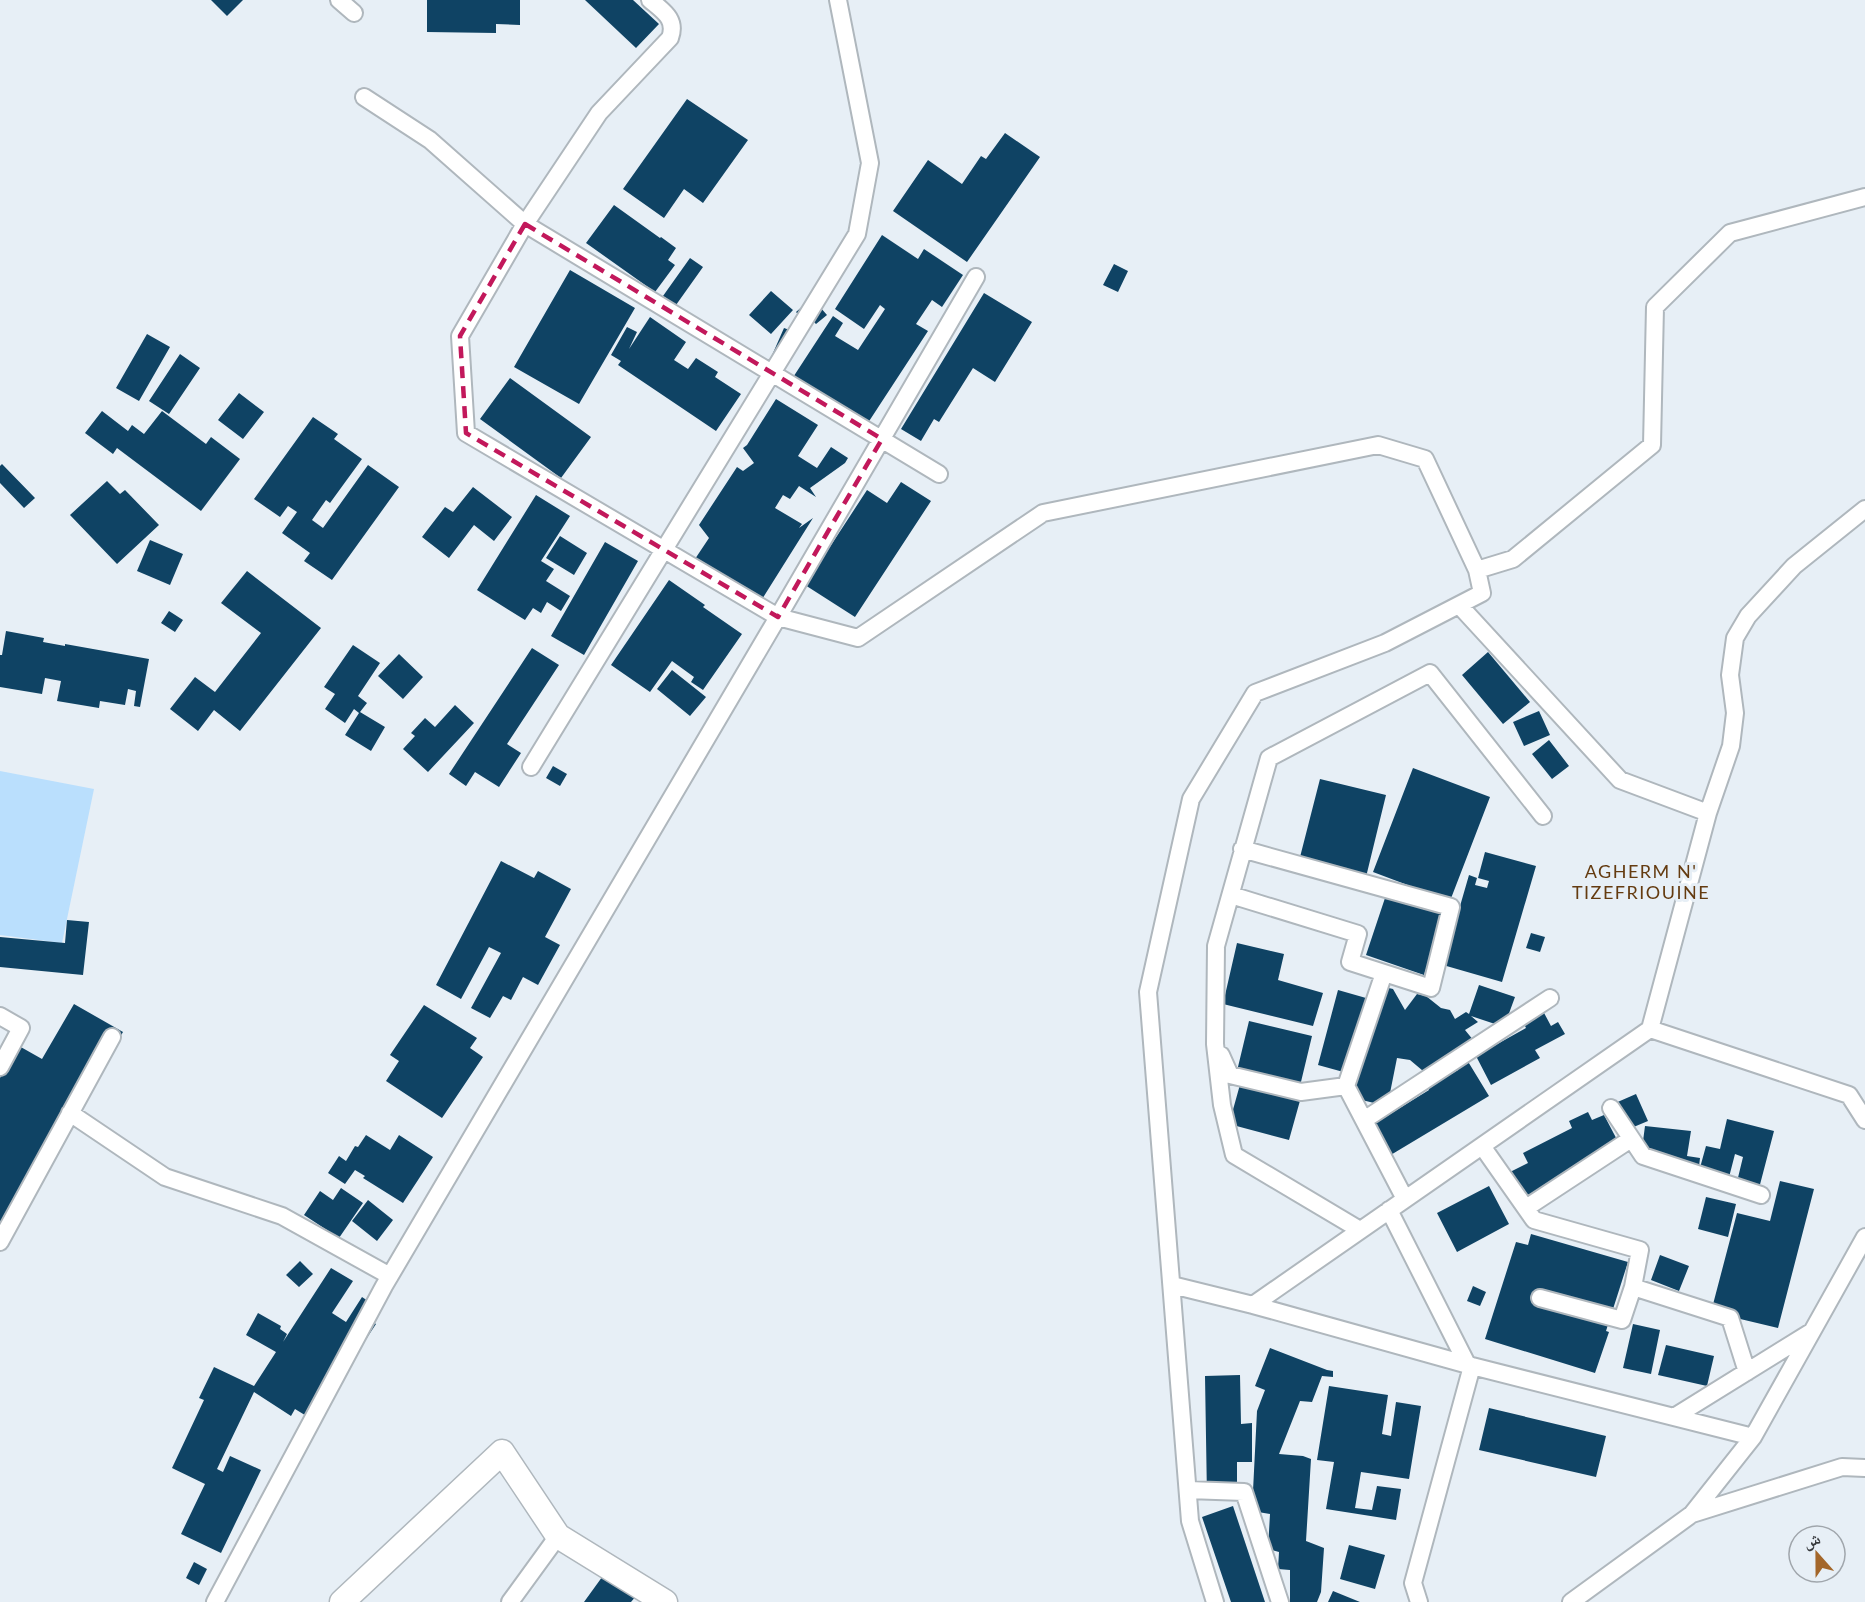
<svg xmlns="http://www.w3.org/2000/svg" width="1865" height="1602" viewBox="0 0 1865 1602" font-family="Lato,'Noto Naskh Arabic',sans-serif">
	<rect width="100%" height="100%" fill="#e7eff6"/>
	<path fill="#badffd" d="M 0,771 L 94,789 L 62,943 L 0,935 Z"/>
	<path fill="#0f4364" d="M 211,0 L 243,0 L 227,16 Z
		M 427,0 L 520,0 L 520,25 L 496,24 L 496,33 L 427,32 Z
		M 585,0 L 633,0 L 659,24 L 636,48 Z
		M 687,99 L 748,140 L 703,203 L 684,189 L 664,218 L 623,189 Z
		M 1005,133 L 1040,157 L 967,262 L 893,211 L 928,160 L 962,184 L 981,156 L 986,159 Z
		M 614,205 L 660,238 L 661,237 L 676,248 L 668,260 L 675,265 L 655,292 L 586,243 Z
		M 882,235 L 918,259 L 924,249 L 963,275 L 942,307 L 932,300 L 916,324 L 928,331 L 862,432 L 788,385 L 833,316 L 843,323 L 835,336 L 858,350 L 885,309 L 880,305 L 864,329 L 835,309 Z
		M 690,258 L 703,267 L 676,305 L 663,296 Z
		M 1114,264 L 1128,271 L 1118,292 L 1103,285 Z
		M 570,270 L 635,308 L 579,404 L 514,367 Z
		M 771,291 L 793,310 L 771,334 L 749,315 Z
		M 984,293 L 1032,322 L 995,382 L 973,368 L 939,422 L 934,419 L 921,441 L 901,429 Z
		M 812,298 L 827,315 L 816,324 L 811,319 L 806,323 L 796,312 Z
		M 650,317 L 686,342 L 674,360 L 688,369 L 696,358 L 718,372 L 715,377 L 741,394 L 716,431 L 618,365 L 621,361 L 611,355 L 627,327 L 637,332 L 629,349 Z
		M 784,328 L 795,332 L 766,369 Z
		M 147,334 L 170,347 L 139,401 L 116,388 Z
		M 180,354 L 200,368 L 169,414 L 149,401 Z
		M 510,378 L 591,437 L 561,478 L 480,419 Z
		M 239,393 L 264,412 L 243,439 L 218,420 Z
		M 776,399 L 818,425 L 798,456 L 817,468 L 831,447 L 848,458 L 845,463 L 810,488 L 816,497 L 799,486 L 790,499 L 783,495 L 775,508 L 802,524 L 799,528 L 813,518 L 759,604 L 693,562 L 709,538 L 699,525 L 737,467 L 743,471 L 754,463 L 743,448 L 747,445 Z
		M 102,411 L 128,431 L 132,425 L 144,434 L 162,411 L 206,444 L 211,437 L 240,459 L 201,511 L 117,448 L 113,454 L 85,433 Z
		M 313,417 L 338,434 L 334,439 L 362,459 L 330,503 L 326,500 L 312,520 L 323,528 L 368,465 L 399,487 L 332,580 L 304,561 L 310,553 L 282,533 L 297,512 L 288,506 L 280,517 L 254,499 Z
		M 2,464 L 35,498 L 24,508 L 0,483 L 0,466 Z
		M 107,481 L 120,494 L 125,490 L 159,525 L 117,564 L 70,515 Z
		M 901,482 L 931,501 L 855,617 L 805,585 L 867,490 L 887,503 Z
		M 473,487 L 512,517 L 494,541 L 474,525 L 449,558 L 422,537 L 445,507 L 453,512 Z
		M 536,495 L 570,516 L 541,561 L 554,569 L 546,581 L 570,596 L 561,611 L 547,602 L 541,613 L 533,608 L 525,620 L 477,590 Z
		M 560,536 L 587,553 L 574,575 L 546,558 Z
		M 150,540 L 183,554 L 170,585 L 137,571 Z
		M 605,542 L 638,561 L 584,655 L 551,636 Z
		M 247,571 L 321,628 L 240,731 L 214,710 L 198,731 L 170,709 L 195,677 L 215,692 L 261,633 L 221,603 Z
		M 669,580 L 705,605 L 703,607 L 742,634 L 703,690 L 691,682 L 694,677 L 672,661 L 650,692 L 611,665 Z
		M 169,611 L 183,620 L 175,632 L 161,623 Z
		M 6,631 L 44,638 L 43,642 L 65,646 L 65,644 L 149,659 L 140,707 L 134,706 L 136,691 L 128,689 L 125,705 L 100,701 L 99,708 L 57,701 L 61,681 L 45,678 L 42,694 L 0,687 L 0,655 L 2,655 Z
		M 353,645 L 380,663 L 358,696 L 367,703 L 360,712 L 385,727 L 371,751 L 345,735 L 359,713 L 354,709 L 345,723 L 325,709 L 335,694 L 324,687 Z
		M 532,648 L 559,665 L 507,744 L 521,753 L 499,787 L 475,772 L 466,786 L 449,774 Z
		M 1488,652 L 1530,702 L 1503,724 L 1462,675 Z
		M 399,654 L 423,677 L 403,699 L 378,676 Z
		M 672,670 L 706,697 L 690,716 L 657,689 Z
		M 455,705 L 474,723 L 428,772 L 403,749 L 415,736 L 411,733 L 425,718 L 435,727 Z
		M 1539,711 L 1550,735 L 1524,746 L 1513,722 Z
		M 1549,740 L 1569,766 L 1552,779 L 1532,754 Z
		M 553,766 L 567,774 L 560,786 L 546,778 Z
		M 1413,768 L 1490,797 L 1450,901 L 1373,872 Z
		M 1320,779 L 1386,795 L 1366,877 L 1299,861 Z
		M 1485,852 L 1536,866 L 1502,982 L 1443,965 L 1469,875 L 1477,878 L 1475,885 L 1487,888 L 1489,881 L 1478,878 Z
		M 501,861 L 534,878 L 538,871 L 571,889 L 545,937 L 560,945 L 538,985 L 523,977 L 511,1000 L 503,996 L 490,1018 L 471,1008 L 501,953 L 489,947 L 461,999 L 436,985 Z
		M 1386,895 L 1444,914 L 1424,975 L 1366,955 Z
		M 67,920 L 89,922 L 83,975 L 0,967 L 0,937 L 65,943 Z
		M 1531,933 L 1545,937 L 1540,952 L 1526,948 Z
		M 1237,943 L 1284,954 L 1278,980 L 1323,993 L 1313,1026 L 1223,1004 Z
		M 1479,985 L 1515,997 L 1504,1027 L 1471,1016 L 1478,1022 L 1465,1030 L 1474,1041 L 1464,1055 L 1489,1096 L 1379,1162 L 1361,1132 L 1429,1090 L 1428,1087 L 1458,1070 L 1453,1062 L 1429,1076 L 1410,1060 L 1397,1058 L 1390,1093 L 1374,1103 L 1350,1097 L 1380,986 L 1393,989 L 1405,1010 L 1417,994 L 1426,996 L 1441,1008 L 1450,1010 L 1455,1019 L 1466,1012 L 1469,1014 Z
		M 1338,990 L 1366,998 L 1347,1073 L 1318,1065 Z
		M 74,1004 L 123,1032 L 0,1242 L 0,1078 L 19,1046 L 42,1059 Z
		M 424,1005 L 477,1038 L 470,1048 L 483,1057 L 442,1118 L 386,1081 L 399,1061 L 390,1055 Z
		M 1543,1011 L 1551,1026 L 1558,1022 L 1565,1034 L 1535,1050 L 1540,1058 L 1491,1085 L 1476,1056 L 1526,1028 L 1518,1012 Z
		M 1249,1021 L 1312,1036 L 1300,1086 L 1237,1071 Z
		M 1241,1081 L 1301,1097 L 1289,1140 L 1229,1124 Z
		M 1636,1094 L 1648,1121 L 1624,1131 L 1613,1104 Z
		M 1588,1112 L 1592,1120 L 1604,1115 L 1623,1151 L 1514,1208 L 1498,1178 L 1528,1163 L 1523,1153 L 1572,1128 L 1569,1121 Z
		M 1727,1119 L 1774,1131 L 1757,1196 L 1735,1190 L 1743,1157 L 1735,1154 L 1727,1185 L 1698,1178 L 1697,1180 L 1686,1178 L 1687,1170 L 1640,1164 L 1645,1126 L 1691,1131 L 1687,1156 L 1700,1158 L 1698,1175 L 1706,1146 L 1720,1149 Z
		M 366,1135 L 390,1150 L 399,1135 L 433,1157 L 403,1203 L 363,1178 L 365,1176 L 355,1170 L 345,1184 L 328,1173 L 339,1156 L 346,1161 L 355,1146 L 358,1147 Z
		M 1780,1181 L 1814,1189 L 1778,1328 L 1711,1312 L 1737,1213 L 1770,1221 Z
		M 1489,1186 L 1509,1224 L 1457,1252 L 1437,1213 Z
		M 341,1188 L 363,1203 L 339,1238 L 304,1215 L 320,1191 L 333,1200 Z
		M 1706,1197 L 1736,1204 L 1728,1237 L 1698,1229 Z
		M 368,1200 L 393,1220 L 377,1241 L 352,1221 Z
		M 1531,1234 L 1628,1262 L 1606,1331 L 1609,1332 L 1595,1373 L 1485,1339 L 1516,1242 L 1528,1245 Z
		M 1660,1255 L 1689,1266 L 1679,1291 L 1651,1280 Z
		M 300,1261 L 313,1274 L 299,1287 L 286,1275 Z
		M 331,1268 L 353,1281 L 332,1313 L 346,1322 L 362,1297 L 371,1303 L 363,1316 L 376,1324 L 313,1420 L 295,1409 L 291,1416 L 254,1392 L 217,1469 L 223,1472 L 230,1456 L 261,1470 L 221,1553 L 181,1534 L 205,1484 L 172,1468 L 204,1400 L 199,1398 L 214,1367 L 254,1386 L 276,1352 L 246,1335 L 258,1313 L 281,1326 L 280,1329 L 287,1334 L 283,1342 Z
		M 1473,1286 L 1486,1292 L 1480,1306 L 1467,1301 Z
		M 1633,1324 L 1660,1330 L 1651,1374 L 1623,1368 Z
		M 1666,1345 L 1714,1356 L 1707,1386 L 1658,1375 Z
		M 1270,1348 L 1327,1370 L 1333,1371 L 1333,1377 L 1322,1376 L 1312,1402 L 1300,1401 L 1279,1454 L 1303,1456 L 1311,1459 L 1306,1541 L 1324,1548 L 1321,1592 L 1317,1602 L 1290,1602 L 1290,1570 L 1278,1569 L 1279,1552 L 1268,1549 L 1270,1514 L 1252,1511 L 1257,1411 L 1265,1390 L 1255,1386 Z
		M 1240,1375 L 1241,1424 L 1252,1423 L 1252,1462 L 1237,1462 L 1237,1497 L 1207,1498 L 1205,1376 Z
		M 1329,1386 L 1388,1395 L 1382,1434 L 1391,1436 L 1396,1402 L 1421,1406 L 1409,1479 L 1361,1472 L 1355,1508 L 1372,1510 L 1377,1486 L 1401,1489 L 1396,1520 L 1326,1509 L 1334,1462 L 1317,1460 Z
		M 1489,1408 L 1606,1436 L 1596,1477 L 1479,1450 Z
		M 1233,1506 L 1265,1602 L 1231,1602 L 1202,1517 Z
		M 1349,1545 L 1385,1555 L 1375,1589 L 1340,1579 Z
		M 194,1562 L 207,1569 L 199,1585 L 186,1578 Z
		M 605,1573 L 636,1596 L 631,1602 L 584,1602 Z
		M 1333,1591 L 1360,1602 L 1328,1602 Z"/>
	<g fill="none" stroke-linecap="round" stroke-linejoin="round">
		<defs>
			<path id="street" d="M 339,0 L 354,13
				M 364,97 L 430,140 L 525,224 L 599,113 L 670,38 C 677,19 663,11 650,0
				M 976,277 L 778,617 L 858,638 L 1043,513 L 1378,445 L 1425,459 L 1477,570 L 1482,593 L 1385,643 L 1255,693 L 1191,799 L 1148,992 L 1190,1521 L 1215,1602
				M 1477,570 L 1513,559 L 1652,445 L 1655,307 L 1730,233 L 1865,197
				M 1459,605 L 1620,780 L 1708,813
				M 531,767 L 857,234 L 870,163 L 838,0
				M 1231,895 L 1358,934 L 1350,962 L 1431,988 L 1451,907 L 1242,849
				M 1384,973 L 1346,1086 L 1405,1199
				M 0,1016 L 21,1028 L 0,1067
				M 1650,1029 L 1849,1095 L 1865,1120
				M 1221,1055 L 1230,1075 L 1301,1092 L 1346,1086
				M 1611,1108 L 1643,1156 L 1761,1195
				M 70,1113 L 165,1177 L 282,1216 L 390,1276
				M 1364,1120 L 1550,998
				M 1482,1146 L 1534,1220 L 1640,1250 L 1633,1287 L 1730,1318 L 1747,1372
				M 1526,1208 L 1631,1139
				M 1389,1210 L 1467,1364
				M 1360,1230 L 1234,1155 L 1222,1105 L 1215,1044 L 1216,946 L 1269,758 L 1430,673 L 1543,816
				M 0,1242 L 112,1037
				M 1172,1285 L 1253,1305 L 1472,1366 L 1753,1437
				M 1540,1298 L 1622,1320 L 1633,1287
				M 1253,1305 L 1650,1029 L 1708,813 L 1731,746 L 1735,713 L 1730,675 L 1735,638 L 1748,616 L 1794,566 L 1865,509
				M 1674,1417 L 1811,1332
				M 1188,1490 L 1244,1492 L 1280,1602
				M 1692,1514 L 1842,1467 L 1865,1468
				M 215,1602 L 384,1286 L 778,617 L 466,433 L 460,336 L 525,224 L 939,474
				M 510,1602 L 558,1536
				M 1419,1602 L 1413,1583 L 1472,1366
				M 1571,1602 L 1692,1514 L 1753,1437 L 1865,1237"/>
			<path id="secondary" d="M 342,1602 L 502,1452 L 558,1536 L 665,1602"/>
		</defs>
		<use href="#street" stroke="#afb7bd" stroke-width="20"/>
		<use href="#secondary" stroke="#afb7bd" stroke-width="27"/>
		<use href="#street" stroke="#fff" stroke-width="16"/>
		<use href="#secondary" stroke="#fff" stroke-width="24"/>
	</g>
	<path fill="none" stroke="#c2185b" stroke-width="4.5" stroke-dasharray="12 8" stroke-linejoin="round" d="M 525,224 L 882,439 L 778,617 L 466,433 L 460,336 Z"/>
	<g text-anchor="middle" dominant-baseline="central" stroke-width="6" stroke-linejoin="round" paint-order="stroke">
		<g font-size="18" letter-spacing="1.5" fill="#643b10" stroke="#e7eff6">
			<text x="1641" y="871">AGHERM N'<tspan x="1641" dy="21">TIZEFRIOUINE</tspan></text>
		</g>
	</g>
	<g transform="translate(1817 1554) rotate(339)"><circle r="28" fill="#e7eff6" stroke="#a0a6ac" stroke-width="1.5"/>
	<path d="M0-4.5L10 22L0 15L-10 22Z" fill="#a3662a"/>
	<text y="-9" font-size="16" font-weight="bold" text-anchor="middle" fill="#36393c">ش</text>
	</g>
</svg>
